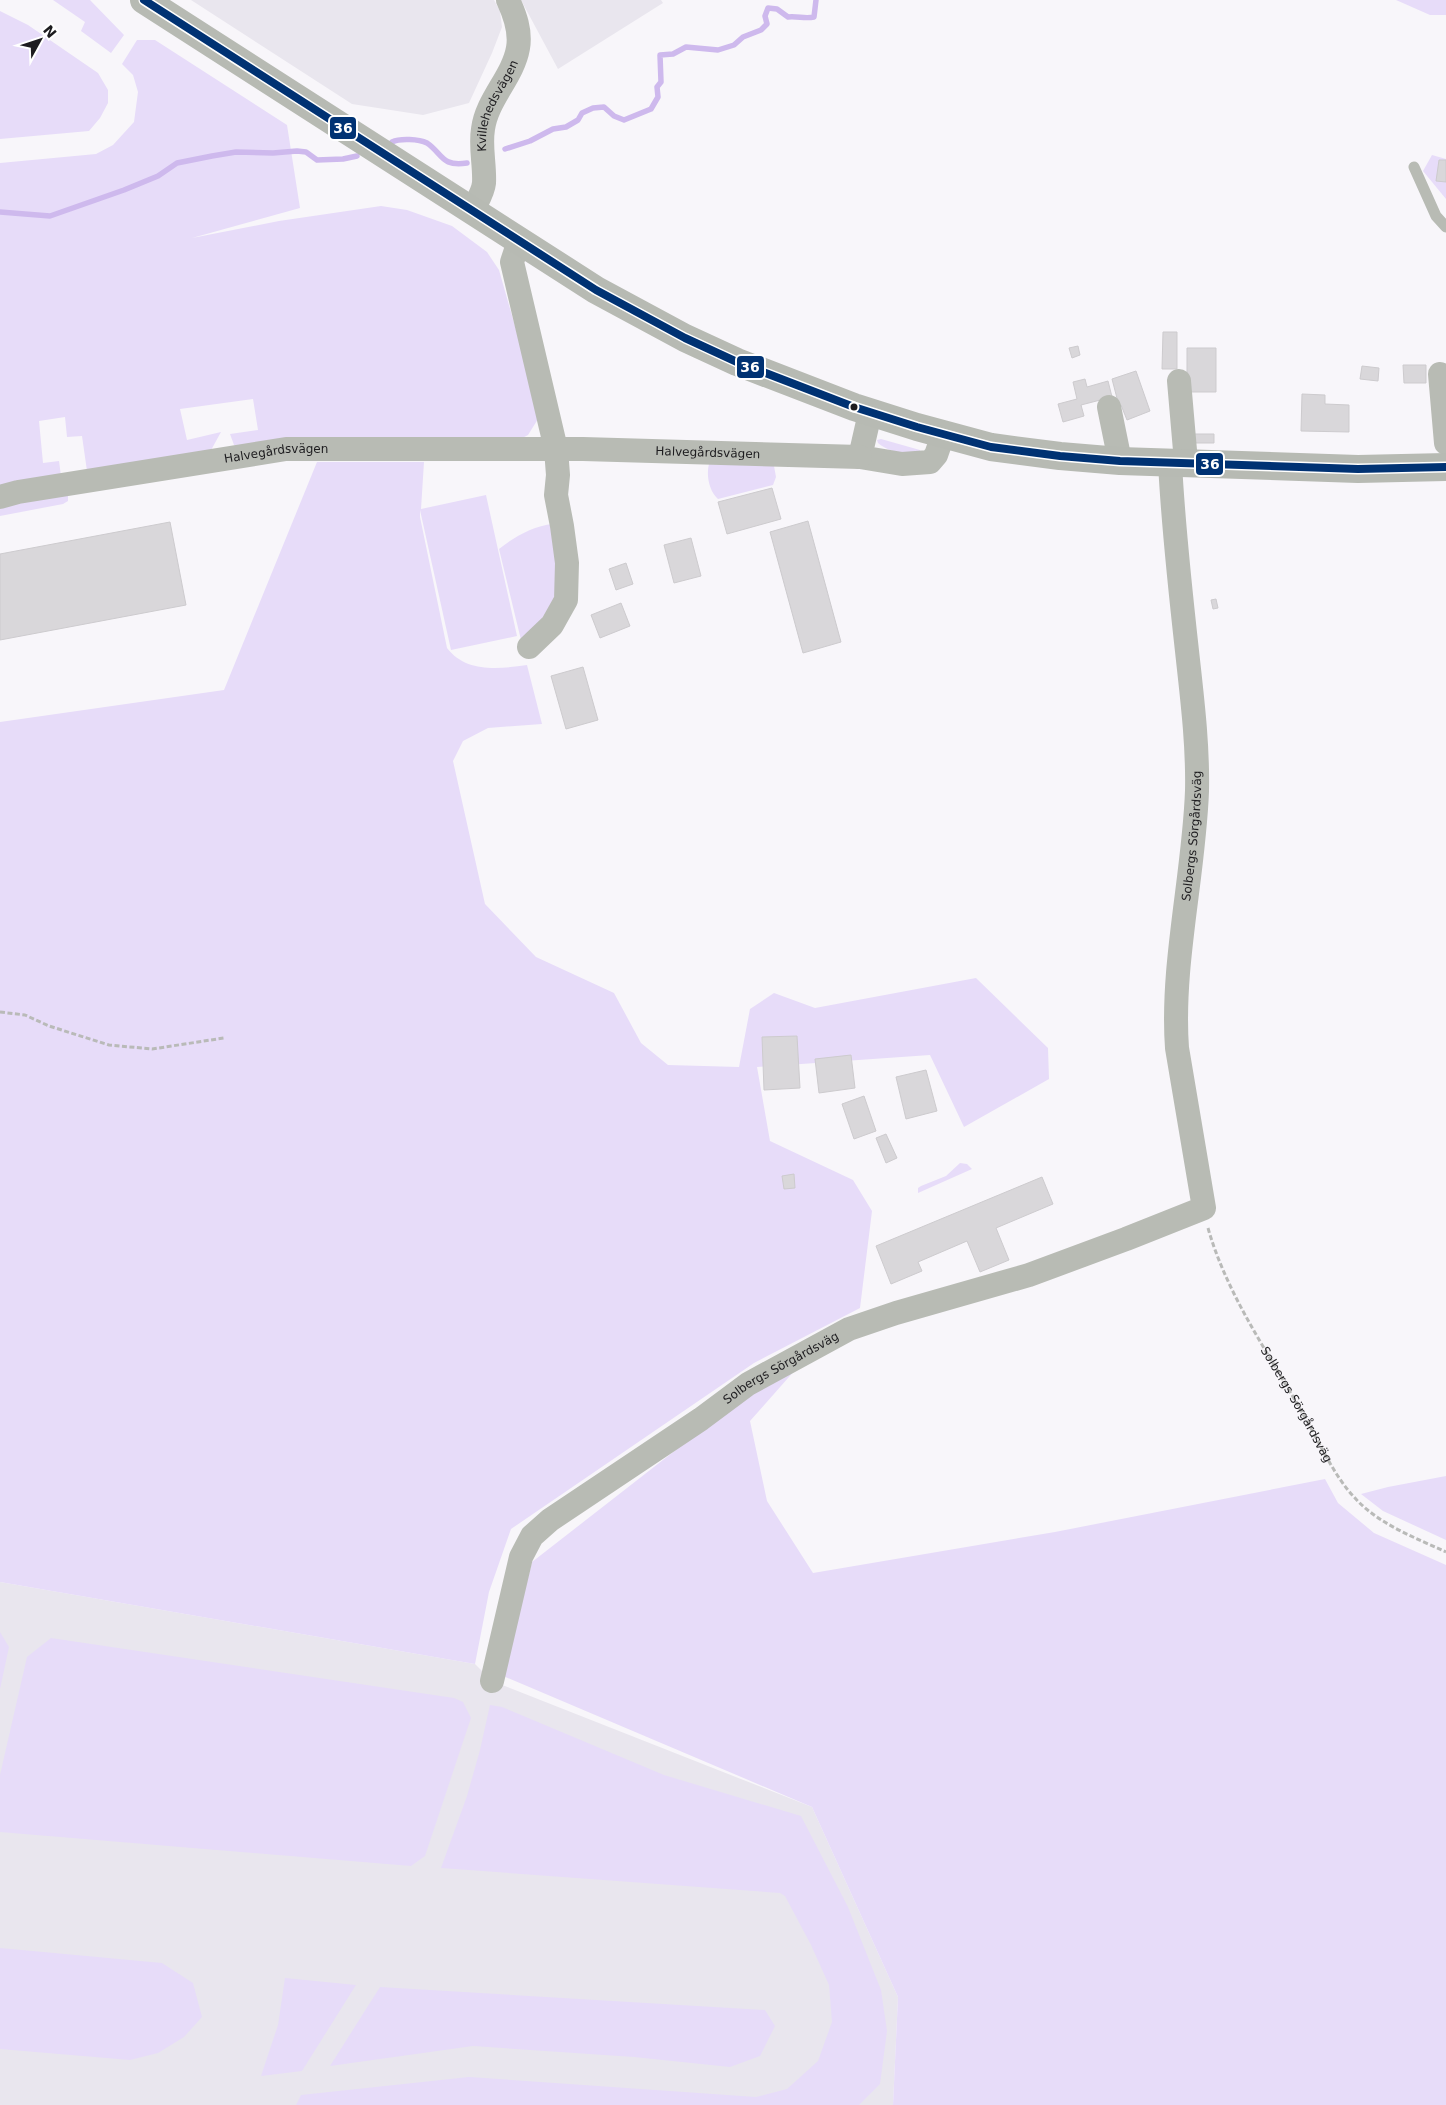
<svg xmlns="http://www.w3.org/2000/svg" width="1446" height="2105" viewBox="0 0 1446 2105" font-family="'DejaVu Sans',sans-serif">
	<rect width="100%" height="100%" fill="#f8f6fa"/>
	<path fill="#e9e6ee" d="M 191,0 L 494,0 L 500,11 L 502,27 L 492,53 L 469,103 L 423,115 L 352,104 Z
		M 521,0 L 661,0 L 663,3 L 558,69 Z
		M 0,1582 L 475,1664 L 492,1681 L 812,1807 L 898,1997 L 893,2105 L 0,2105 Z"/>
	<path fill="#e7dcf9" d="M 53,0 L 90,0 L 124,35 L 111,53 L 81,31 L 85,22 Z
		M 1396,0 L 1446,0 L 1446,15 L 1430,15 Z
		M 0,11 L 28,25 L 98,73 L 108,90 L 108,103 L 100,118 L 89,131 L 0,139 Z
		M 137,40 L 155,40 L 287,125 L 300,208 L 192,238 L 279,221 L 381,206 L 407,210 L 452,226 L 487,252 L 499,270 L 538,407 L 538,419 L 528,435 L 513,443 L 455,439 L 234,445 L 230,434 L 258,430 L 253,399 L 180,409 L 187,440 L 221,432 L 210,452 L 87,471 L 82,436 L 67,437 L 65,417 L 39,421 L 43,463 L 59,461 L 61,476 L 0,488 L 0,163 L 96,154 L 113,145 L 134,122 L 138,92 L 133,75 L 122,64 Z
		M 1432,155 L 1446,159 L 1446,199 L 1423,171 Z
		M 881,439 L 920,450 L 921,452 C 910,458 887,451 878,443 L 877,440 Z
		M 317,462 L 424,462 L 421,509 L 486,495 L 517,636 L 451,650 L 420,510 L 420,517 L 447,648 C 466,673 499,669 527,665 L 542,724 L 488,728 L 463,741 L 453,761 L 485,904 L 536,957 L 614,993 L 641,1043 L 668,1065 L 739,1067 L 750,1009 L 774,993 L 815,1008 L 976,978 L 1048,1048 L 1049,1079 L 964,1127 L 930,1055 L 757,1067 L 770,1141 L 853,1180 L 872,1211 L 860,1308 L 754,1363 L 511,1529 L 489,1592 L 475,1664 L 0,1582 L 0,722 L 224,690 Z
		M 709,464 L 774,466 L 776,477 L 773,485 L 718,499 C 709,491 706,475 709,464 Z
		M 68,493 L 68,501 L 63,504 L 0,516 L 0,502 Z
		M 553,524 L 555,525 L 556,604 L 521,640 L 499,549 C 514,537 533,526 553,524 Z
		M 960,1163 L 967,1164 L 972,1169 L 918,1193 L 918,1188 L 921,1186 L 946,1176 Z
		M 796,1369 L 750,1421 L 767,1501 L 813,1573 L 1055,1532 L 1325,1479 L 1338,1503 L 1374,1533 L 1446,1565 L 1446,2105 L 893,2105 L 898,1997 L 812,1807 L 503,1676 L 532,1562 L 740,1400 Z
		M 1446,1476 L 1446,1540 L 1383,1511 L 1361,1494 L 1388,1487 Z
		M 0,1632 L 9,1647 L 0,1689 Z
		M 51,1638 L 454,1698 L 463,1702 L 471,1718 L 425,1856 L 411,1866 L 0,1832 L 0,1775 L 27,1657 Z
		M 490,1705 L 502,1707 L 664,1775 L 801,1816 L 848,1907 L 881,1990 L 887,2031 L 880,2084 L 859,2105 L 296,2105 L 301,2095 L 469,2077 L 756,2097 L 787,2089 L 818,2061 L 832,2022 L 829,1985 L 811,1945 L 785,1896 L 780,1893 L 441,1868 L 467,1796 L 480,1750 Z
		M 0,1948 L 162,1963 L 193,1983 L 202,2017 L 184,2037 L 158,2053 L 130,2060 L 0,2049 Z
		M 285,1978 L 356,1985 L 302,2071 L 261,2076 L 278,2025 Z
		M 380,1987 L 765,2010 L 775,2026 L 760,2056 L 730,2067 L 634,2057 L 473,2046 L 330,2066 Z"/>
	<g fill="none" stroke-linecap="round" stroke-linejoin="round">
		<path stroke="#ceb9ed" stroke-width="5.5" d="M 392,142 C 400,138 419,139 427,143 C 443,154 441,167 467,163
			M 505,149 L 530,141 L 553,129 L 566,127 L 578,120 L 582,113 L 593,108 L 604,107 L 614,116 L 624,120 L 651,109 L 658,97 L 657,87 L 661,82 L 660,55 L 673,54 L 686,47 L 718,50 L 734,45 L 743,37 L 761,30 L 767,24 L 765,16 L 768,8 L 777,9 L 788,17 C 798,16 805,19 814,17 L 816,0
			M 0,212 L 50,216 L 124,190 L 158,176 L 177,163 L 212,156 L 236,152 L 273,153 L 297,151 L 306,152 L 317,160 L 343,159 L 357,156"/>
	</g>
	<path fill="#d9d7da" stroke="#cdcbce" d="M 1439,160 L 1446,160 L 1446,182 L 1436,181 Z
		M 1163,332 L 1177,332 L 1177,369 L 1162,369 Z
		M 1078,346 L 1080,355 L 1072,358 L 1069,348 Z
		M 1187,348 L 1216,348 L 1216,392 L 1187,392 Z
		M 1403,365 L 1426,365 L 1426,383 L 1404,383 Z
		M 1362,366 L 1379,368 L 1378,381 L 1360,379 Z
		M 1136,371 L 1150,411 L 1127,420 L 1121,405 L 1119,406 L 1112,379 Z
		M 1085,379 L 1087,387 L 1108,381 L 1112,397 L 1081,405 L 1084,416 L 1063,422 L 1058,404 L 1077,399 L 1073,382 Z
		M 1302,394 L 1325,395 L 1325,404 L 1349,405 L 1349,432 L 1301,431 Z
		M 1194,434 L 1214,434 L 1214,443 L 1194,443 Z
		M 772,488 L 781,519 L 727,534 L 718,502 Z
		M 808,521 L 841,642 L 803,653 L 770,532 Z
		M 170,522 L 186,605 L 0,640 L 0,554 Z
		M 691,538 L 701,576 L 674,583 L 664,545 Z
		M 626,563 L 633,584 L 616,590 L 609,569 Z
		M 1216,599 L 1218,608 L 1213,609 L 1211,600 Z
		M 621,603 L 630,626 L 600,638 L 591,615 Z
		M 583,667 L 598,720 L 566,729 L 551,676 Z
		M 797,1036 L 800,1088 L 764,1090 L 762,1037 Z
		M 851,1055 L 855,1088 L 819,1093 L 815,1059 Z
		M 926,1070 L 937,1111 L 906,1119 L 896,1077 Z
		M 864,1096 L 876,1131 L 854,1139 L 842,1104 Z
		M 886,1134 L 897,1158 L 886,1163 L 876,1138 Z
		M 794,1174 L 795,1188 L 784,1189 L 782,1176 Z
		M 1042,1177 L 1053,1204 L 996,1228 L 1009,1260 L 980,1272 L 967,1241 L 918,1262 L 922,1271 L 891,1284 L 876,1246 Z"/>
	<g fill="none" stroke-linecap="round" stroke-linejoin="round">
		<g stroke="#b9bab8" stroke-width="3" stroke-dasharray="5 2.5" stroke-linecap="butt">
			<path d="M 0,1012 L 25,1015 L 49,1026 L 109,1045 L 152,1049 L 224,1038"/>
			<path id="s1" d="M 1208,1228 C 1227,1295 1269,1354 1303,1414 C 1319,1441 1333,1475 1355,1498 C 1378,1524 1416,1538 1446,1552"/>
		</g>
		<path stroke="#b8bbb4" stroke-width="11" d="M 1414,167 L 1436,216 L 1446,227"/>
		<g stroke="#b8bbb4" stroke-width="24">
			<path id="s2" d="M 472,212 C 476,203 483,193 484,183 C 485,165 480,147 483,129 C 487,99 513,77 518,48 C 521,31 515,15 508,0"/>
			<path d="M 519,241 L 512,262 L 556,449 L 558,475 L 556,495 L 562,526 L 567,563 L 566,600 L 552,625 L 529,647"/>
			<path d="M 1440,374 L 1446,443"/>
			<path d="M 1179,381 L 1186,462"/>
			<path d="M 1109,407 L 1120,461"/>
			<path d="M 870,413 L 860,457 L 902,464 L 930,462 L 936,455 L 943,435"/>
			<path id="s3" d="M 0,497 L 18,492 L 286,449 L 583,449 L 860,457"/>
			<path id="s4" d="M 492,1681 L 521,1557 L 532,1536 L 550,1520 L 701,1419 L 748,1384 L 849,1329 L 896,1313 L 1029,1275 L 1126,1239 L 1204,1208 L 1177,1048 C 1171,965 1194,875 1197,791 C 1198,744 1192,697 1187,651 C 1180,588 1173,525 1170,462"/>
		</g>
		<path stroke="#b7bab3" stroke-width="28" d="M 144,0 L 596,290 L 685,338 L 737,362 L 854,407 L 917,427 L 991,447 L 1060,456 L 1120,461 L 1358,469 L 1446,467"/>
		<defs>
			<path id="bus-1" d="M 144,0 L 596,290 L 685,338 L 737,362 L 854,407 L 917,427 L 991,447 L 1060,456 L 1120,461 L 1358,469 L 1446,467"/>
		</defs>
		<use href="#bus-1" stroke="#fff" stroke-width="11"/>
		<use href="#bus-1" stroke="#003273" stroke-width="8"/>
	</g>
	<circle fill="#1d1c1f" stroke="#fff" stroke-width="2" cx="854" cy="407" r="4.5"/>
	<g text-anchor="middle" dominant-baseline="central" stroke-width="5" stroke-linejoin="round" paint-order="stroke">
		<g font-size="12" fill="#1d1c1f" stroke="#fff">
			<text stroke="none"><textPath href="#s2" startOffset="112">Kvillehedsvägen</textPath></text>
			<text stroke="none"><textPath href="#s3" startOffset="712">Halvegårdsvägen</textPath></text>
			<text stroke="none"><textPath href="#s3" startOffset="280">Halvegårdsvägen</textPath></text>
			<text stroke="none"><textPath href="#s4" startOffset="1281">Solbergs Sörgårdsväg</textPath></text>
			<text stroke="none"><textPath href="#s4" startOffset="452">Solbergs Sörgårdsväg</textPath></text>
			<text stroke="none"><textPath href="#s1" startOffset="198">Solbergs Sörgårdsväg</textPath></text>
		</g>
	</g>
	<g stroke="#fff" stroke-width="2">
		<rect x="329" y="116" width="28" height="24" rx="5" fill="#003273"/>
		<rect x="736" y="355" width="29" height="24" rx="5" fill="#003273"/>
		<rect x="1195" y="452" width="29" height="24" rx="5" fill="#003273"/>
	</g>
	<g font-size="14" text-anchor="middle" font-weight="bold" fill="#fff">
		<text x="343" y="133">36</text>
		<text x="750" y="372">36</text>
		<text x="1210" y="469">36</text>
	</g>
	<g transform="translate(40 40) rotate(50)" stroke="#ffffff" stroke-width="4" paint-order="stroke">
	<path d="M0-4L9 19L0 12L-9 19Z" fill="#1d1c1f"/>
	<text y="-8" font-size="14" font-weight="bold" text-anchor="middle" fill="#1d1c1f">N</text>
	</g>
</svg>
